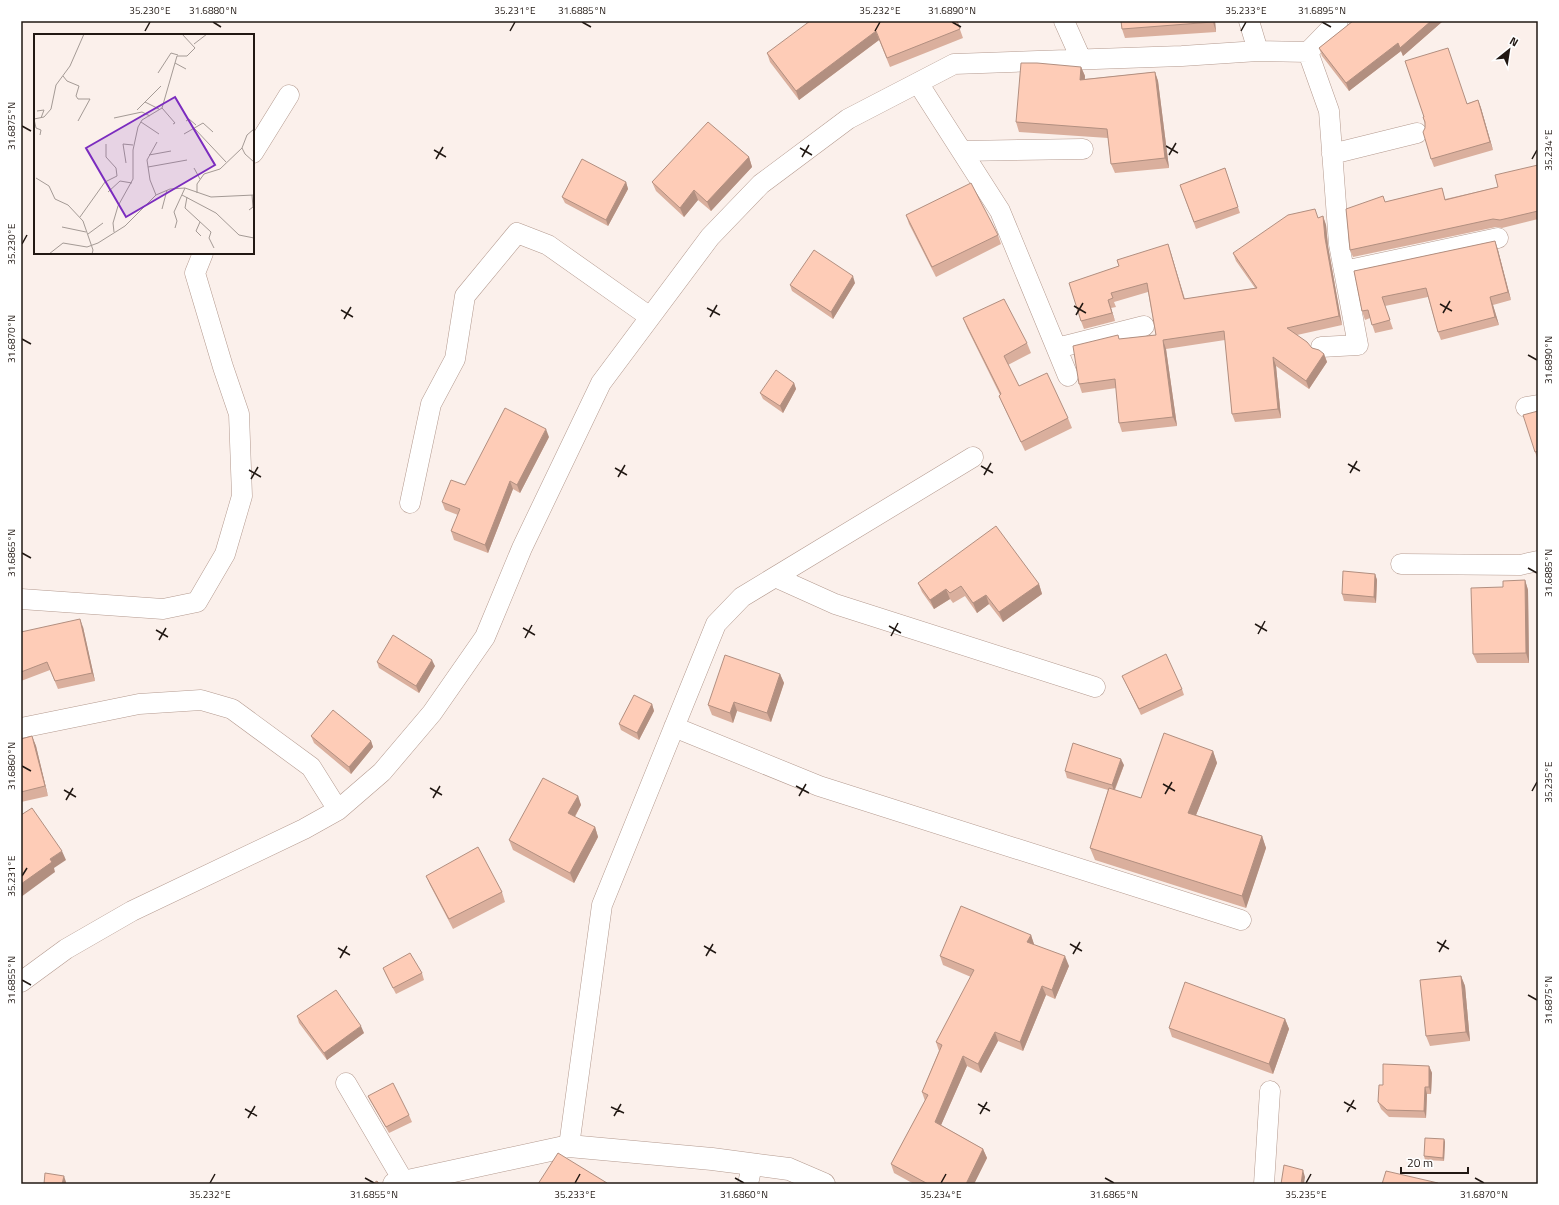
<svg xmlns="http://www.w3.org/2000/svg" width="1559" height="1205" viewBox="0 0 1559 1205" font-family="'Titillium Web',sans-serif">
	<rect width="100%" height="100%" fill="#fbf0eb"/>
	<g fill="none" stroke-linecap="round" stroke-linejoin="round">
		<defs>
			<path id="minor" d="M 1064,21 L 1081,59
				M 1249,21 L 1258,51
				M 1308,52 L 1329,111 L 1339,244 L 1358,345 L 1321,347
				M 918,83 L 1000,211 L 1068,376
				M 962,151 L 1083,149
				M 253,153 L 289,95
				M 1332,154 L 1417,133
				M 1344,271 L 1498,238
				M 1057,348 L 1144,326
				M 1526,407 L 1538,405
				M 410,503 L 431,404 L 455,359 L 465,296 L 517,233 L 548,245 L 650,317
				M 1401,564 L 1520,565 L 1538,561
				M 775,577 L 835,604 L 1095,687
				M 21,599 L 163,609 L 197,602 L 225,554 L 242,496 L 239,414 L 223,367 L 195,273 L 203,253
				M 674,727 L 819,786 L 1241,920
				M 21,728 L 139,704 L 201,700 L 232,709 L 311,767 L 338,810
				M 21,982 L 66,949 L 132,911 L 304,829 L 338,810 L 382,772 L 432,713 L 485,637 L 522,548 L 601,383 L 710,237 L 761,184 L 848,119 L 954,64 L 1182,56 L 1258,51 L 1308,52 L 1338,21
				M 346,1083 L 404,1182
				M 569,1146 L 602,905 L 716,624 L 742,597 L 973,457
				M 748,1184 L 752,1165
				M 1264,1184 L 1270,1091"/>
			<path id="tertiary" d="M 394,1184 L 569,1146 L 712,1159 L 789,1169 L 824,1184"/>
		</defs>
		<use href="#minor" stroke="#b49a8f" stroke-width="21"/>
		<use href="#tertiary" stroke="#b49a8f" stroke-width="23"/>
		<use href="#minor" stroke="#fff" stroke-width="20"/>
		<use href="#tertiary" stroke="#fff" stroke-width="22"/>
	</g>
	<path fill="#daaf9d" d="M 957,21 L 963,38 L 890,67 L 879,40 L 799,100 L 770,62 L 767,53 Z
		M 1121,21 L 1215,21 L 1216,32 L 1125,38 L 1122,29 Z
		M 1353,21 L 1443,21 L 1403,56 L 1401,51 L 1349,91 L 1322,56 L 1319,48 Z
		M 1081,67 L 1085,76 L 1085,79 L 1155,72 L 1158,81 L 1169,168 L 1115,173 L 1111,164 L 1108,138 L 1019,132 L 1016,122 Z
		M 1478,100 L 1481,108 L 1493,150 L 1434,167 L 1431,159 L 1425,124 L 1423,117 Z
		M 749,157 L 752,167 L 711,211 L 698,200 L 684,217 L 656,191 L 652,182 Z
		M 1538,165 L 1538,219 L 1502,228 L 1496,227 L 1353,257 L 1350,250 L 1385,202 L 1442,188 L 1445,199 L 1498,187 Z
		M 1225,168 L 1240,213 L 1196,229 L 1180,185 Z
		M 626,182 L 628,189 L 608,226 L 565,203 L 562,197 Z
		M 906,215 L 998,235 L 1001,244 L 936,277 L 909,224 Z
		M 1323,216 L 1326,225 L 1328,246 L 1342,325 L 1297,335 L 1312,348 L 1324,354 L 1327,362 L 1309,389 L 1276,366 L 1281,418 L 1235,422 L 1232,414 L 1225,340 L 1166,349 L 1177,426 L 1122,432 L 1119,423 L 1116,388 L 1082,393 L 1079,384 L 1120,339 L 1156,335 L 1148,292 L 1114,302 L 1116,307 L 1111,308 L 1115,321 L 1084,329 L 1081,321 L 1119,266 L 1168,244 L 1185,299 L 1255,288 L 1236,261 L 1233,253 Z
		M 1495,241 L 1498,250 L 1511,300 L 1493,305 L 1499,325 L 1441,340 L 1438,332 L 1428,297 L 1385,306 L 1393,329 L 1375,333 L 1370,318 L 1365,320 L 1362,311 L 1354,271 Z
		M 855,283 L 833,319 L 792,291 L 790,285 Z
		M 963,318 L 1027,343 L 1031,353 L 1008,365 L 1019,386 L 1068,418 L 1072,428 L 1025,451 L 1003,405 L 999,396 L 1000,395 L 967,328 Z
		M 794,383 L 796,389 L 783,413 L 763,399 L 760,393 Z
		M 1538,411 L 1538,460 L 1535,452 Z
		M 549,437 L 520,493 L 513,489 L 488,553 L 454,540 L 451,531 L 458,515 L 445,510 L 442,502 L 465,485 Z
		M 1375,574 L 1377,580 L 1376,603 L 1344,601 L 1342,594 Z
		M 1525,580 L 1528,590 L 1529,663 L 1477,663 L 1473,654 L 1503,587 Z
		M 918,583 L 1039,584 L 1042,594 L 1003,622 L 989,604 L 977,613 L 965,596 L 953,603 L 950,599 L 934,609 L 922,592 Z
		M 83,627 L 95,681 L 58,689 L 50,670 L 21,681 L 21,632 Z
		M 377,662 L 435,666 L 419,693 L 379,668 Z
		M 780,674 L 784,683 L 771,722 L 737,711 L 733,723 L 712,715 L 708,705 Z
		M 1122,676 L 1182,689 L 1184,695 L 1141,715 L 1125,682 Z
		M 652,704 L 654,711 L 639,740 L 621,730 L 619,724 Z
		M 32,736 L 36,746 L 48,796 L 21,802 L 21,739 Z
		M 311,736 L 371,741 L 373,747 L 351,774 L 314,743 Z
		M 1213,751 L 1217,763 L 1196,815 L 1262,836 L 1266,848 L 1246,908 L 1095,860 L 1090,848 L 1108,790 L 1067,778 L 1065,771 L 1124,765 L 1115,790 L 1141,798 Z
		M 578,796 L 581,805 L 575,817 L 595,827 L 598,837 L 574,883 L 513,850 L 509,840 Z
		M 426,876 L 502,892 L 505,902 L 453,929 L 430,885 Z
		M 1031,935 L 1034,945 L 1069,966 L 1055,999 L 1046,995 L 1023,1051 L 998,1041 L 981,1073 L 967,1066 L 941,1125 L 983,1149 L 987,1158 L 974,1184 L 914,1184 L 894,1173 L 891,1164 L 925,1101 L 922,1092 L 939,1051 L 936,1042 L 971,977 L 943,965 L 940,956 Z
		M 383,968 L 422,973 L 424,980 L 396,994 L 386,975 Z
		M 1461,976 L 1465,986 L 1470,1041 L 1430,1046 L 1426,1036 Z
		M 297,1016 L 364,1033 L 327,1060 L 299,1023 Z
		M 1285,1019 L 1289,1029 L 1273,1074 L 1172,1037 L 1169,1028 Z
		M 1429,1066 L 1432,1073 L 1431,1094 L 1427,1094 L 1426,1118 L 1389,1117 L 1381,1109 L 1378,1102 L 1383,1085 Z
		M 368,1096 L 409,1115 L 412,1122 L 389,1133 L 371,1102 Z
		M 1444,1139 L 1445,1142 L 1444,1161 L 1425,1160 L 1424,1156 Z"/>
	<path fill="#b28f80" d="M 1212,21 L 1215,21 L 1216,32 L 1213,22 Z
		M 1431,21 L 1443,21 L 1403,56 L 1401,51 L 1349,91 L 1346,83 L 1398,43 Z
		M 876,31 L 879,40 L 799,100 L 796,91 Z
		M 1081,67 L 1085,76 L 1084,89 L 1080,80 Z
		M 1155,72 L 1158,81 L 1169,168 L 1165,158 Z
		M 1478,100 L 1481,108 L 1493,150 L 1490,142 Z
		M 749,157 L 752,167 L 711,211 L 707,202 Z
		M 626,182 L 628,189 L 608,226 L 606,220 Z
		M 694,190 L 698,200 L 684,217 L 680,208 Z
		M 1323,216 L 1326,225 L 1328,246 L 1342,325 L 1339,316 L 1325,238 Z
		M 1495,241 L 1498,250 L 1511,300 L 1508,292 Z
		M 1168,244 L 1171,253 L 1187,308 L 1184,299 Z
		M 853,276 L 855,283 L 833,319 L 831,312 Z
		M 1490,297 L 1493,305 L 1499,325 L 1495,317 Z
		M 1108,300 L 1111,308 L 1115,321 L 1112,313 Z
		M 1163,340 L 1166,349 L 1177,426 L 1173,417 Z
		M 1324,354 L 1327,362 L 1309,389 L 1306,381 Z
		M 1273,357 L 1276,366 L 1281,418 L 1278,409 Z
		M 794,383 L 796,389 L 783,413 L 780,406 Z
		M 546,429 L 549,437 L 520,493 L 517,485 Z
		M 510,481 L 513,489 L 488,553 L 485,545 Z
		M 1375,574 L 1377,580 L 1376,603 L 1374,597 Z
		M 1525,580 L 1528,590 L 1529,663 L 1526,653 Z
		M 1039,584 L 1042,594 L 1003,622 L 999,612 Z
		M 946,589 L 950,599 L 934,609 L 930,600 Z
		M 986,595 L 989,604 L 977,613 L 973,603 Z
		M 80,619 L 83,627 L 95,681 L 92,673 Z
		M 432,660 L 435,666 L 419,693 L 416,686 Z
		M 780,674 L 784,683 L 771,722 L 767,713 Z
		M 734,702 L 737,711 L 733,723 L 730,713 Z
		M 652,704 L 654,711 L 639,740 L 637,733 Z
		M 32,736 L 36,746 L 48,796 L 45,786 Z
		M 371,741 L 373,747 L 351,774 L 349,767 Z
		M 1213,751 L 1217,763 L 1192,825 L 1188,813 Z
		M 1121,759 L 1124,765 L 1114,791 L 1112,785 Z
		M 578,796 L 581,805 L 571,823 L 568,813 Z
		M 595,827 L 598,837 L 574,883 L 570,873 Z
		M 1262,836 L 1266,848 L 1246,908 L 1242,896 Z
		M 62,851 L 66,860 L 54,868 L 55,872 L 21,897 L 21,884 L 50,859 Z
		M 1031,935 L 1034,944 L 1031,952 L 1027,942 Z
		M 1065,956 L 1069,966 L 1055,999 L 1052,990 Z
		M 1461,976 L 1465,986 L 1470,1041 L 1466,1032 Z
		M 1042,986 L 1046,995 L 1023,1051 L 1020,1042 Z
		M 1285,1019 L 1289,1029 L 1273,1074 L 1269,1064 Z
		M 361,1026 L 364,1033 L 327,1060 L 324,1053 Z
		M 995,1032 L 998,1041 L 981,1073 L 978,1064 Z
		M 963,1056 L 967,1066 L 938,1132 L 935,1122 Z
		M 1429,1066 L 1432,1073 L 1431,1094 L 1429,1087 Z
		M 1425,1087 L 1427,1094 L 1426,1118 L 1424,1111 Z
		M 1444,1139 L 1445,1142 L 1444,1161 L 1443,1158 Z
		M 983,1149 L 987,1158 L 974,1184 L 966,1184 Z
		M 1303,1170 L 1305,1177 L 1304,1184 L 1301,1184 Z
		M 64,1176 L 66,1182 L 66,1184 L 62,1184 Z"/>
	<path fill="#feccb7" stroke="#b28f80" d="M 810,21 L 957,21 L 960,29 L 887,58 L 876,31 L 796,91 L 767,53 Z
		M 1121,21 L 1212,21 L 1213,22 L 1122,29 Z
		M 1353,21 L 1431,21 L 1400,48 L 1398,43 L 1346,83 L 1319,48 Z
		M 1448,48 L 1467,104 L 1478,100 L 1490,142 L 1431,159 L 1423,132 L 1425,128 L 1425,122 L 1423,117 L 1424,117 L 1405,61 Z
		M 1021,63 L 1037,63 L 1081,67 L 1080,80 L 1155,72 L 1165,158 L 1111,164 L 1107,129 L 1016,122 Z
		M 708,122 L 749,157 L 707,202 L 694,190 L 680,208 L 652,182 Z
		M 582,159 L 626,182 L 606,220 L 562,197 Z
		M 1538,165 L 1538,211 L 1500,220 L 1493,219 L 1350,250 L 1346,209 L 1383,196 L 1385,202 L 1442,188 L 1445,200 L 1498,187 L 1495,175 Z
		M 1225,168 L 1238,207 L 1194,222 L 1180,185 Z
		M 971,183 L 998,235 L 932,267 L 906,215 Z
		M 1315,209 L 1318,218 L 1323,216 L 1325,238 L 1339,316 L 1287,328 L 1307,342 L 1312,348 L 1319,350 L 1324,354 L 1306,381 L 1273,357 L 1278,409 L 1232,414 L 1224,331 L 1163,340 L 1173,417 L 1119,423 L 1115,379 L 1079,384 L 1073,346 L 1118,335 L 1119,339 L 1156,335 L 1147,283 L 1111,293 L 1113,298 L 1108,300 L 1112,313 L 1081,321 L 1069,283 L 1119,266 L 1117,260 L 1168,244 L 1184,299 L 1257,288 L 1233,253 L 1288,215 Z
		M 1495,241 L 1508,292 L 1490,297 L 1495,317 L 1438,332 L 1426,288 L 1382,297 L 1390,320 L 1372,325 L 1368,310 L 1362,311 L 1354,271 Z
		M 814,250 L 853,276 L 831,312 L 790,285 Z
		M 1004,299 L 1027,343 L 1004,356 L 1019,386 L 1047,373 L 1068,418 L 1021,442 L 999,396 L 1001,394 L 963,318 Z
		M 776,370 L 794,383 L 780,406 L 760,393 Z
		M 505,408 L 546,429 L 517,485 L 510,481 L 485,545 L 451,531 L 460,509 L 442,502 L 451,480 L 465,485 Z
		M 1538,411 L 1538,451 L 1535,452 L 1523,415 Z
		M 996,526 L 1039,584 L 999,612 L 986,595 L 973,603 L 961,586 L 950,593 L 946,589 L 930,600 L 918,583 Z
		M 1343,571 L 1375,574 L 1374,597 L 1342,594 Z
		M 1525,580 L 1526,653 L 1473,654 L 1471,588 L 1503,587 L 1503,581 Z
		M 80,619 L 92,673 L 55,681 L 47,662 L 21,672 L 21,632 Z
		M 393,635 L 432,660 L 416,686 L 377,662 Z
		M 1166,654 L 1182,689 L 1139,709 L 1122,676 Z
		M 725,655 L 780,674 L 767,713 L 734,702 L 730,713 L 708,705 Z
		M 634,695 L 652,704 L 637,733 L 619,724 Z
		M 333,710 L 371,741 L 349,767 L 311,736 Z
		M 1164,733 L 1213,751 L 1188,813 L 1262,836 L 1242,896 L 1090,848 L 1109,788 L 1141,798 Z
		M 32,736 L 45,786 L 21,792 L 21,739 Z
		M 1073,743 L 1121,759 L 1112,785 L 1065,771 Z
		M 543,778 L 578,796 L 568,813 L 595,827 L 570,873 L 509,840 Z
		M 32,808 L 62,851 L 50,859 L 52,862 L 21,884 L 21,815 Z
		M 478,847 L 502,892 L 449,919 L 426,876 Z
		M 961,906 L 1031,935 L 1027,942 L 1065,956 L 1052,990 L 1042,986 L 1020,1042 L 995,1032 L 978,1064 L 963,1056 L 935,1122 L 983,1149 L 966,1184 L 928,1184 L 891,1164 L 928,1095 L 922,1092 L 942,1045 L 936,1042 L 974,970 L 940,956 Z
		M 410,953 L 422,973 L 393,988 L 383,968 Z
		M 1461,976 L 1466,1032 L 1426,1036 L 1420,980 Z
		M 1185,982 L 1285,1019 L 1269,1064 L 1169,1028 Z
		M 336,990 L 361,1026 L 324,1053 L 297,1016 Z
		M 1383,1064 L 1429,1066 L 1429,1087 L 1425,1087 L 1424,1111 L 1387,1110 L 1378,1102 L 1379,1085 L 1383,1085 Z
		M 393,1083 L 409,1115 L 386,1127 L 368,1096 Z
		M 1425,1138 L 1444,1139 L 1443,1158 L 1424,1156 Z
		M 558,1153 L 607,1183 L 606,1184 L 538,1184 Z
		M 1284,1165 L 1303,1170 L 1301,1184 L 1281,1184 Z
		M 1386,1171 L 1438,1183 L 1437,1184 L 1382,1184 Z
		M 45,1173 L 64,1176 L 62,1184 L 44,1184 Z
		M 377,1181 L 379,1184 L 372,1184 Z"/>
	<path fill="none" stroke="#211813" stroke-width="1.5" d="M 213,22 L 221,27M 582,22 L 591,27M 952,22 L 961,27M 1322,22 L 1331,27M 145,31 L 150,22M 510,31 L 515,22M 875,31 L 880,22M 1241,31 L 1246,22M 22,126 L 31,131M 1166,146 L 1178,153M 800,148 L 812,155M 434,150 L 446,157M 1169,155 L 1176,143M 802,157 L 809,145M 436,159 L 443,147M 1532,159 L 1537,150M 22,244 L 27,235M 1440,304 L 1452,311M 1074,306 L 1086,313M 707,308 L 720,315M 341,310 L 353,317M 1443,313 L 1450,301M 1076,315 L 1083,303M 710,317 L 717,305M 344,319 L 351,307M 22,339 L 31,344M 1528,355 L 1537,360M 1348,464 L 1360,471M 981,466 L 993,473M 615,468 L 627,475M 249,470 L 261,477M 1350,473 L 1357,461M 984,475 L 991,463M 618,477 L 625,465M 251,479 L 258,467M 22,553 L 31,558M 1528,568 L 1537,573M 1255,624 L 1267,631M 889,626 L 901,633M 523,628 L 535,635M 156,630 L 168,637M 1258,634 L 1265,621M 891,636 L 898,623M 525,638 L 532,625M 159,640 L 166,628M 22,766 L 31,771M 1163,784 L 1175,791M 796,786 L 809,793M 430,788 L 442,795M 64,790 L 76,797M 1532,791 L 1537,782M 1165,794 L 1172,782M 799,796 L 806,784M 433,798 L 440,786M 66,800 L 73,788M 22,876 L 27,868M 1437,942 L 1449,949M 1070,944 L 1082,951M 704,946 L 716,953M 338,948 L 350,955M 1439,952 L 1446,940M 1073,954 L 1080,942M 706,956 L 713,944M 340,958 L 347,946M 22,980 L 31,985M 1528,995 L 1537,1000M 1344,1102 L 1356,1109M 978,1104 L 990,1111M 611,1107 L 624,1113M 245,1109 L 257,1116M 1347,1112 L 1354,1100M 980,1114 L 987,1102M 614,1116 L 621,1104M 248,1118 L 255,1106M 365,1178 L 374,1183M 735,1178 L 744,1183M 1105,1178 L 1114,1183M 1475,1178 L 1484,1183M 210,1183 L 215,1174M 575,1183 L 580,1174M 941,1183 L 946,1174M 1306,1183 L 1311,1174"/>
	<g transform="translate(34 34)">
		<rect width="220" height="220" fill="#fbf0eb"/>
		<path fill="none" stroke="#a49a95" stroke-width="1" d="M 121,0 L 137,0M 160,10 L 173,0M 141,29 L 152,35M 124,39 L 137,19 L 144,21M 29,42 L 33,47 L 45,52 L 42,62 L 44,65 L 56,65 L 44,87M 111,68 L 125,75M 128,74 L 141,89 L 139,90M 103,76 L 127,52M 3,77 L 10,76 L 7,84M 80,84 L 108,78 L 116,82M 0,85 L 10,83 L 17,75 L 22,51 L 36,32 L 50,0M 0,85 L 2,94 L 7,96 L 6,101M 152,87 L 155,85 L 162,91M 107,88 L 125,100M 160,94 L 192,128M 220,95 L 213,101 L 208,114 L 211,120 L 220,128M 150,100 L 169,89 L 179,98M 115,121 L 137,117M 92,129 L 89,110 L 99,111M 114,133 L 153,126M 160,134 L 166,145M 2,144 L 15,152 L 21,165 L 34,171 L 49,187 L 59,216 L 58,220M 74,158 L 86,147 L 98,149M 163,159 L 163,150 L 170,140 L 186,135 L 208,114M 122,161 L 116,146 L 113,126 L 123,108M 148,161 L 182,179 L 205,201 L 220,204M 153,163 L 151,174 L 177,198 L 175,204 L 180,214M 128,175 L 133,156M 215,176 L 219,173 L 218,161M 46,183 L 71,148 L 83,142 L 82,134 L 72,123 L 72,110M 166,188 L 162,197 L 167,202M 28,193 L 52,198M 141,194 L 143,187 L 140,178 L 151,154M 80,198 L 79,189 L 84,172 L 99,145 L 99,116 L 104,93 L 108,86 L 128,74 L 143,22 L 153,22 L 161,14 L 148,0M 54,200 L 69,189M 15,220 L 29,209 L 53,213 L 64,209 L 91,192 L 122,161 L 136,155 L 151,154 L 177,163 L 220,161"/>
		<path fill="#7b2cbf" fill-opacity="0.15" stroke="#7b2cbf" stroke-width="2" d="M 141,63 L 181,131 L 92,183 L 52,114 Z"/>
		<rect width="220" height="220" fill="none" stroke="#211813" stroke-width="2"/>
	</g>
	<rect width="1559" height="1205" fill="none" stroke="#ffffff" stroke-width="44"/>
	<g transform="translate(1509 50) rotate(30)" stroke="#ffffff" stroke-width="3" paint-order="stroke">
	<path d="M0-3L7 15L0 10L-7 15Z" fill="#211813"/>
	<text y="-6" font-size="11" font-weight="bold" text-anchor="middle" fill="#211813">N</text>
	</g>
	<path d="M1401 1167v6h67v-6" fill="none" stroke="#211813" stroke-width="2"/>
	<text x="1407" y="1167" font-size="12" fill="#211813" stroke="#ffffff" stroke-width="3" paint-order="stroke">20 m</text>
	<rect x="22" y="22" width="1515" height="1161" fill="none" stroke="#211813" stroke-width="1.5"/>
	<g font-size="10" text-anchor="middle" fill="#211813">
		<text x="150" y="14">35.230°E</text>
		<text x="213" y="14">31.6880°N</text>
		<text x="515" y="14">35.231°E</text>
		<text x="582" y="14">31.6885°N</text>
		<text x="880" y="14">35.232°E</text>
		<text x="952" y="14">31.6890°N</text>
		<text x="1246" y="14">35.233°E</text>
		<text x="1322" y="14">31.6895°N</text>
		<text transform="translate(11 126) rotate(-90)" y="4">31.6875°N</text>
		<text transform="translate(1548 150) rotate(-90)" y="4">35.234°E</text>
		<text transform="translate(11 244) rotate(-90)" y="4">35.230°E</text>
		<text transform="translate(11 339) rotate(-90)" y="4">31.6870°N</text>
		<text transform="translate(1548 360) rotate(-90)" y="4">31.6890°N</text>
		<text transform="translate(11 553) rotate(-90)" y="4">31.6865°N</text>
		<text transform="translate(1548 573) rotate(-90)" y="4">31.6885°N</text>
		<text transform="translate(11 766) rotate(-90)" y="4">31.6860°N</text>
		<text transform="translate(1548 782) rotate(-90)" y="4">35.235°E</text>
		<text transform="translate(11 876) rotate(-90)" y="4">35.231°E</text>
		<text transform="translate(11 980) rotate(-90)" y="4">31.6855°N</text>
		<text transform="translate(1548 1000) rotate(-90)" y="4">31.6875°N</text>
		<text x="210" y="1198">35.232°E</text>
		<text x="374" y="1198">31.6855°N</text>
		<text x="575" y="1198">35.233°E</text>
		<text x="744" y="1198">31.6860°N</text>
		<text x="941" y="1198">35.234°E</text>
		<text x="1114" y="1198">31.6865°N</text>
		<text x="1306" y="1198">35.235°E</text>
		<text x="1484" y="1198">31.6870°N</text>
	</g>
</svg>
